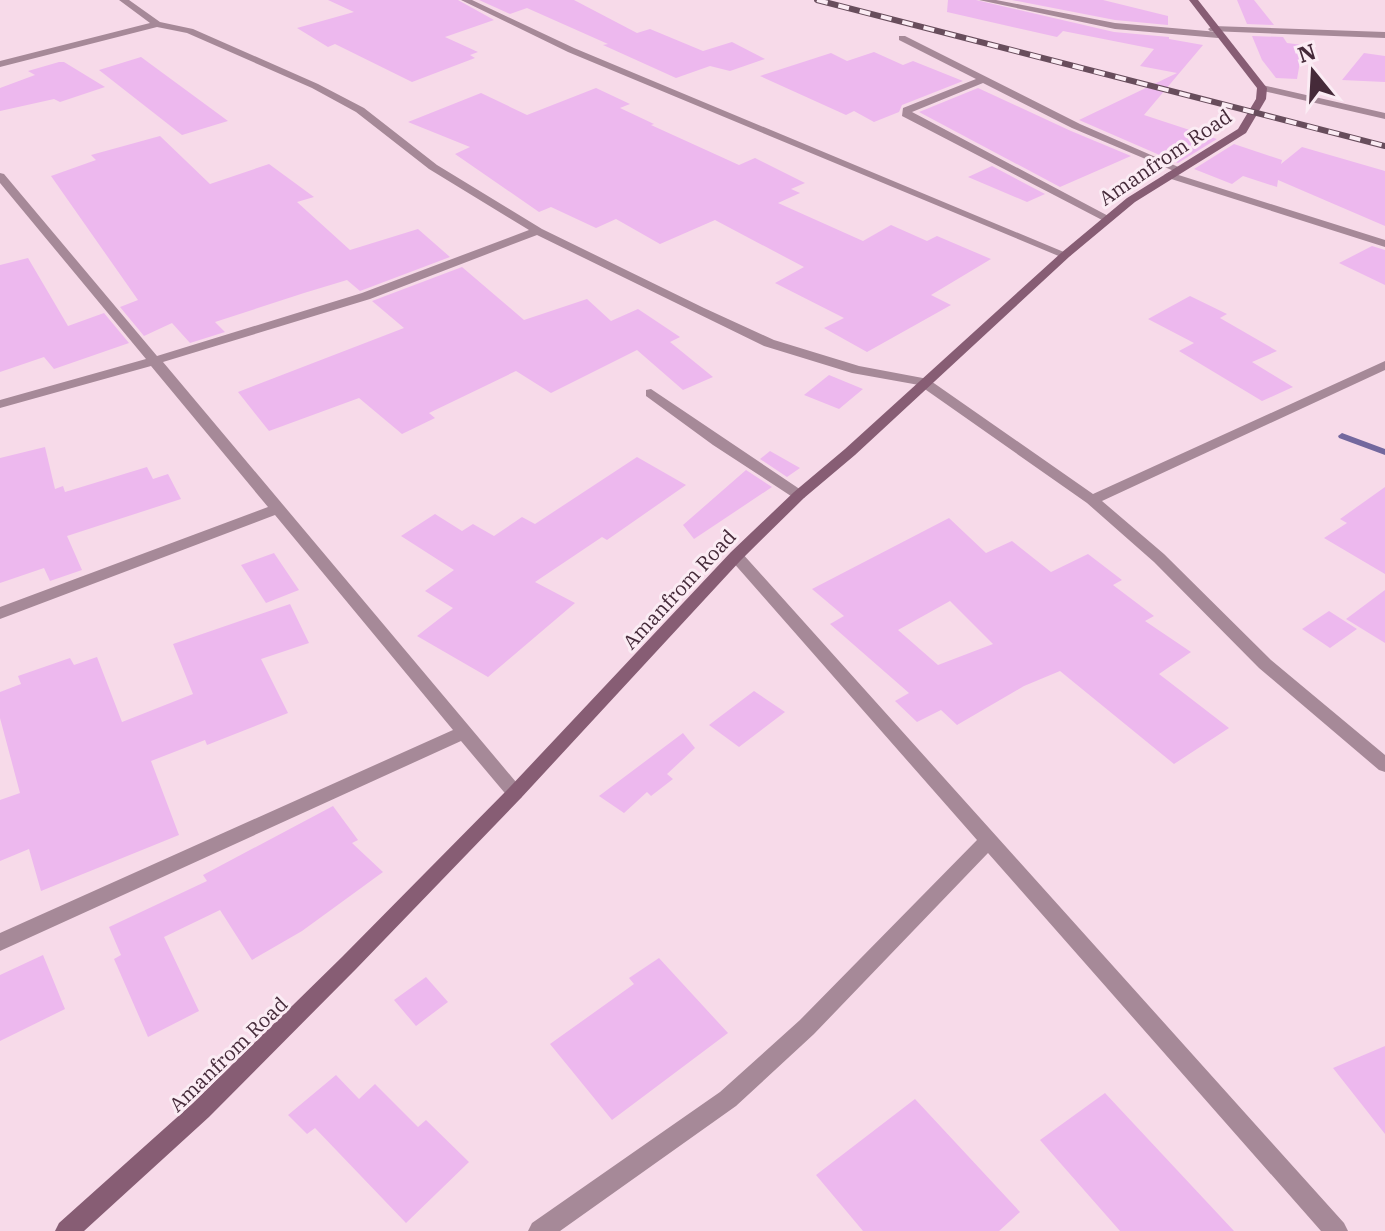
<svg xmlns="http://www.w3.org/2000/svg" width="1385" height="1231" viewBox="0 0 1385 1231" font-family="'IBM Plex Serif',serif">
	<rect width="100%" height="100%" fill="#f7dae9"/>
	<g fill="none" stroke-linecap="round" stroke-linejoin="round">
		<path fill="#73689e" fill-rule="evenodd" d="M 1342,433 L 1385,449 L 1385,455 L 1339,438 L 1338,436 Z"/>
	</g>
	<path fill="#edb8ee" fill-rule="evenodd" d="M 328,0 L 458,0 L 494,20 L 445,37 L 478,52 L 470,55 L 475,58 L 412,82 L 335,44 L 328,47 L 297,28 L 354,12 Z
		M 479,0 L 574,0 L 637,33 L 650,29 L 703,51 L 732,42 L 765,59 L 730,71 L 710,66 L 676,78 L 603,45 L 608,44 L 527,8 L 510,14 Z
		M 948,0 L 976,0 L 1114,32 L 1169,37 L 1169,39 L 1203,45 L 1144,115 L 1217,139 L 1178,163 L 1079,120 L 1177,73 L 1140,66 L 1154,49 L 1063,31 L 1057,37 L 947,12 Z
		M 1012,0 L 1103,0 L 1168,16 L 1168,25 L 1115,20 Z
		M 1237,0 L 1254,0 L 1274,25 L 1247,24 Z
		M 1252,36 L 1283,37 L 1287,43 L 1303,45 L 1297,79 L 1276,78 L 1262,60 Z
		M 874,52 L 903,65 L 913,61 L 963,81 L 902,105 L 899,112 L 874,122 L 854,111 L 846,115 L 760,76 L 831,53 L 847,61 Z
		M 1364,53 L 1385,56 L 1385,82 L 1342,80 Z
		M 141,57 L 228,121 L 182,135 L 99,70 Z
		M 59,62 L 64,62 L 105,87 L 60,102 L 54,99 L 0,111 L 0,88 L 35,75 L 28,71 Z
		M 596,88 L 630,104 L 620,108 L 654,124 L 651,125 L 739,165 L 755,158 L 805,183 L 791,189 L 800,193 L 778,203 L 863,241 L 891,225 L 927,241 L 937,236 L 991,259 L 931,295 L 951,305 L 867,352 L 824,328 L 844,318 L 775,283 L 804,267 L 715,220 L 660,244 L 616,219 L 596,228 L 551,207 L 539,212 L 455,154 L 470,147 L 408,122 L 481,93 L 527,115 Z
		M 978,88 L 1071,131 L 1131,156 L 1060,187 L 919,112 Z
		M 160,136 L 210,184 L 269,164 L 314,197 L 297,202 L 350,250 L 418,229 L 450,257 L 360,291 L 347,280 L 304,293 L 215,322 L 225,332 L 190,343 L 172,323 L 144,336 L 120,307 L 138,300 L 51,176 L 96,160 L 91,155 Z
		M 1234,144 L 1282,160 L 1281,164 L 1302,147 L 1385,171 L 1385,226 L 1278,180 L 1277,187 L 1243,176 L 1232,184 L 1194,169 Z
		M 992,166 L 1045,194 L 1027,202 L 968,177 Z
		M 1372,246 L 1385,250 L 1385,285 L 1339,263 Z
		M 28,258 L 68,326 L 104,313 L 129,343 L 54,369 L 44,357 L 0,372 L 0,265 Z
		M 462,267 L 524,320 L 587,299 L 611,321 L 638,309 L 680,337 L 670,342 L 713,377 L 683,390 L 637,350 L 551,393 L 516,371 L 429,413 L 435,418 L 402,434 L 359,398 L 269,431 L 238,392 L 404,328 L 372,301 Z
		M 1190,296 L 1227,314 L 1220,318 L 1277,351 L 1252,362 L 1293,387 L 1262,401 L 1179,351 L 1194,343 L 1148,319 Z
		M 829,375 L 863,389 L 839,409 L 804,395 Z
		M 45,447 L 55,489 L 63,486 L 65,492 L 147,467 L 153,479 L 168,474 L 181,499 L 67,536 L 82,570 L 50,581 L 44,568 L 0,583 L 0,458 Z
		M 770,451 L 800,468 L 787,477 L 760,459 Z
		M 637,457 L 686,485 L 607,540 L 602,537 L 535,582 L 575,603 L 488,677 L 417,636 L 453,608 L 425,591 L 454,570 L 401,536 L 435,514 L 462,531 L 473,524 L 494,536 L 522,517 L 535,524 Z
		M 746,470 L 772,487 L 694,539 L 683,525 Z
		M 1385,487 L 1385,574 L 1324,538 L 1347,523 L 1340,519 Z
		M 949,518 L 986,553 L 1012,541 L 1051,572 L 1088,554 L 1122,580 L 1113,585 L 1154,616 L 1145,621 L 1191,652 L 1159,674 L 1229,728 L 1174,764 L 1060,671 L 1024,686 L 957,725 L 941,710 L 917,722 L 895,701 L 909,693 L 830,624 L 844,616 L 812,589 ZM 950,601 L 993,644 L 938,665 L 898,630 Z
		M 274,553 L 299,590 L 266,603 L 241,565 Z
		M 1385,590 L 1385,643 L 1346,619 Z
		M 290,604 L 309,643 L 261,659 L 288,713 L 207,745 L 205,740 L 151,761 L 179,835 L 41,891 L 29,849 L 0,861 L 0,800 L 20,793 L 0,718 L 0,692 L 21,684 L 18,676 L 70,658 L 74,665 L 97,657 L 122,722 L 193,694 L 173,644 Z
		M 1329,611 L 1357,629 L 1330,648 L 1302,629 Z
		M 754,691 L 785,712 L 739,747 L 709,725 Z
		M 683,733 L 695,748 L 667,774 L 673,779 L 651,796 L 647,792 L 624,813 L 599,796 Z
		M 333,806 L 358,840 L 352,843 L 383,872 L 302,931 L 252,960 L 220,910 L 164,937 L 199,1011 L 148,1037 L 114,959 L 121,955 L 109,927 L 207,881 L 203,875 Z
		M 43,955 L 65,1009 L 0,1041 L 0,975 Z
		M 659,958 L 728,1033 L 612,1120 L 550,1044 L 634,984 L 629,978 Z
		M 426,977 L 448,1002 L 416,1026 L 394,1000 Z
		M 1385,1046 L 1385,1134 L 1333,1068 Z
		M 336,1075 L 359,1099 L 375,1084 L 418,1127 L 426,1120 L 469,1162 L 406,1223 L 315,1128 L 307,1134 L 288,1115 Z
		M 1105,1093 L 1234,1231 L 1120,1231 L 1040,1140 Z
		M 915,1099 L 1020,1212 L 999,1231 L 863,1231 L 816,1175 Z"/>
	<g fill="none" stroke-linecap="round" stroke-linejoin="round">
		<path fill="#a68998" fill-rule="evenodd" d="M 899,36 L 905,36 L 1080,124 L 1183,169 L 1174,171 L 1072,128 L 983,83 L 912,112 L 1114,219 L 1104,221 L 902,116 L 903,108 L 976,79 L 899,40 Z
			M 651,389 L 804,492 L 806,495 L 804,498 L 794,498 L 713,445 L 646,396 L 646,390 Z"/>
		<path fill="#a68998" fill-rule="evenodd" d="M 119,0 L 129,0 L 160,22 L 193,29 L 318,84 L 364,108 L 437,165 L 542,229 L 704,308 L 774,340 L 859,366 L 928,379 L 1093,494 L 1385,361 L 1385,370 L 1102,501 L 1164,554 L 1271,660 L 1385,755 L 1385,772 L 1379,770 L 1259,668 L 1154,562 L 1087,503 L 919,385 L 852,373 L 764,346 L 537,235 L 370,299 L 163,362 L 521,788 L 524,793 L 521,798 L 515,800 L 509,798 L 461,741 L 0,951 L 0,933 L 453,730 L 275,515 L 0,619 L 0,607 L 268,507 L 151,366 L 0,408 L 0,400 L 146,359 L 0,183 L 0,173 L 4,174 L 157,356 L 362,293 L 529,230 L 429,169 L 356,112 L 312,88 L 187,33 L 157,27 L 0,67 L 0,61 L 150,23 Z
			M 461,0 L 472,0 L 574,48 L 1071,255 L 1065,259 L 1061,257 L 568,52 Z
			M 979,0 L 996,0 L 1115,23 L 1218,32 L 1223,35 L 1218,38 L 1115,29 Z
			M 1213,26 L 1385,32 L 1385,38 L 1210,31 L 1208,29 Z
			M 1262,85 L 1385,113 L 1385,119 L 1259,90 L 1259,86 Z
			M 1169,172 L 1385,240 L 1385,247 L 1165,177 L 1164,175 Z
			M 736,551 L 741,552 L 1344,1223 L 1348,1231 L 1321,1231 L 988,853 L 814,1034 L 736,1106 L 560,1231 L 528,1231 L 532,1223 L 720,1092 L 800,1020 L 977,840 L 731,560 L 728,556 Z"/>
		<path fill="#875d74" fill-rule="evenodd" d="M 1189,0 L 1198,0 L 1267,88 L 1266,99 L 1246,133 L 1135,202 L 1069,257 L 855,455 L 804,498 L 741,560 L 521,798 L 356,969 L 209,1117 L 84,1231 L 55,1231 L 59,1223 L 193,1103 L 342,957 L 509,788 L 731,552 L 794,492 L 845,449 L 1061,253 L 1127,198 L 1238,129 L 1256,99 L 1257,88 Z"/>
		<defs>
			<path id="rail" d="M 817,0 L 1385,146"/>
		</defs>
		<use href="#rail" stroke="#684d5c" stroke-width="6"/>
		<use href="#rail" stroke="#fbecf4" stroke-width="4" stroke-dasharray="11" stroke-linecap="butt"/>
	</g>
	<g text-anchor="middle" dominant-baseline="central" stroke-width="6" stroke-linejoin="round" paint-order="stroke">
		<g font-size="20" fill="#452a39" stroke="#fbecf4">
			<text transform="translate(1165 157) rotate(-34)">Amanfrom Road</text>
			<text transform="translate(679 589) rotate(-47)">Amanfrom Road</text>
			<text transform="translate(228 1054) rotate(-44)">Amanfrom Road</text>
		</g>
	</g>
	<g transform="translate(1313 72) rotate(342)" stroke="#fbecf4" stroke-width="6" paint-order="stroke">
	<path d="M0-6L14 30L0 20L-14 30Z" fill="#452a39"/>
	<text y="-12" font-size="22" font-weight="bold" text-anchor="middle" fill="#452a39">N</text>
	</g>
</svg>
